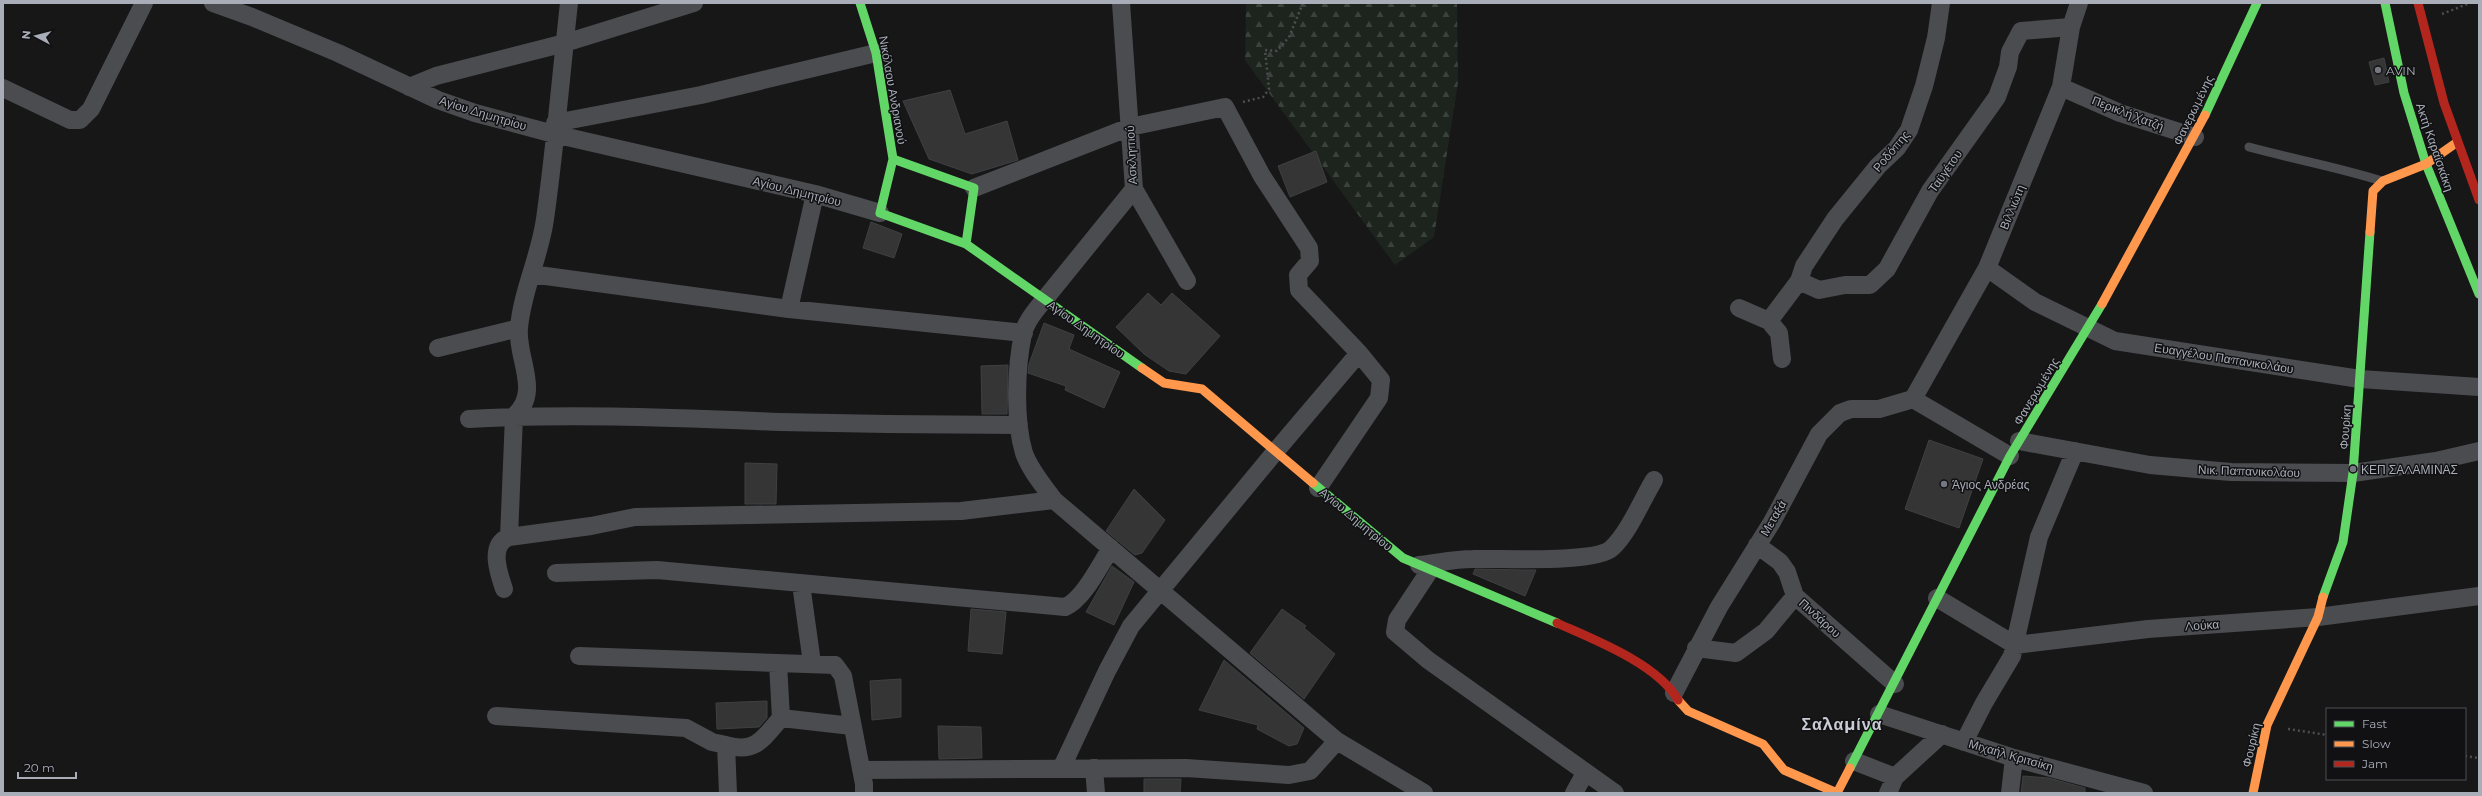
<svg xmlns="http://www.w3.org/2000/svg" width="2482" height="796" viewBox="0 0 2482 796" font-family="Montserrat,sans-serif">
	<defs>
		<pattern id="forest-firs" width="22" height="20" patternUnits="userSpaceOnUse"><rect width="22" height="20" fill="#1d241e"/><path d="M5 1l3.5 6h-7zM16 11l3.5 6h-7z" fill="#3b413d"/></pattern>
	</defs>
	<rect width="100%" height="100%" fill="#171717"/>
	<path fill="url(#forest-firs)" d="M 1246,3 L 1457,3 L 1458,82 L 1434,237 L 1395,265 L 1245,60 Z"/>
	<path fill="#353536" stroke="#3f4043" d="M 2384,58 L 2389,82 L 2375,85 L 2369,62 Z
		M 950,90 L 965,134 L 1007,121 L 1018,160 L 972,174 L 929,159 L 903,101 Z
		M 1316,151 L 1327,182 L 1290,197 L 1278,166 Z
		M 871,222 L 902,234 L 894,258 L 863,248 Z
		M 1148,293 L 1161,305 L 1172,293 L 1220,336 L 1186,374 L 1169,371 L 1144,354 L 1116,327 Z
		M 1044,323 L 1074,335 L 1069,349 L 1120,372 L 1104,408 L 1065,390 L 1066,386 L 1028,373 L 1029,364 Z
		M 1008,365 L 1007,414 L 982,414 L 981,366 Z
		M 1929,440 L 1983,459 L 1959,528 L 1905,509 Z
		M 745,463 L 777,464 L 776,504 L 745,504 Z
		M 1134,489 L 1165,520 L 1142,553 L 1135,555 L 1106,531 Z
		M 1112,566 L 1134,582 L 1114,625 L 1086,612 Z
		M 1475,569 L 1524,570 L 1536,570 L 1525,596 L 1473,574 Z
		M 971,609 L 1006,612 L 1002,654 L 968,651 Z
		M 1282,609 L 1306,626 L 1304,628 L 1335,654 L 1304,699 L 1250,653 Z
		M 1224,660 L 1304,728 L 1297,744 L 1289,746 L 1257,729 L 1258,725 L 1199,710 Z
		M 901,679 L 901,717 L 872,720 L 870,681 Z
		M 767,701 L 767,718 L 759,727 L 717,729 L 716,703 Z
		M 938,726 L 981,727 L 982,758 L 939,759 Z
		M 2023,776 L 2049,778 L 2085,788 L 2085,793 L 2021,793 Z
		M 1144,779 L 1181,779 L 1180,793 L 1144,793 Z"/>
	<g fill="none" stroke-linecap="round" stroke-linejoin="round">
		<path stroke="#4d4e52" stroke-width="2.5" stroke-dasharray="2 3" stroke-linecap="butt" d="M 2442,14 L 2470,3
			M 1243,102 L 1263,97 L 1269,89 L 1265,50 L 1277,51 L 1289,37 L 1303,3
			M 2288,729 L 2327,735
			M 2465,756 L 2479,758"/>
		<path stroke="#4b4c50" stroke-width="9" d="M 2249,147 C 2293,159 2338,167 2382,181"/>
		<path stroke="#4b4c50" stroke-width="18" d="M 213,3 L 252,17 L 338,53 L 438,100 L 475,113 L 554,134 L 815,194 L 880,213
			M 1121,3 L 1134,189 L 1044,300 C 1036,310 1026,321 1023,334 C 1016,367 1014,420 1024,453 C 1030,470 1043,485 1054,500 L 1337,741 L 1424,793
			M 409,87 L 436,76 L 565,43 L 694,3
			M 2061,87 L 2120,113 L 2195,137
			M 3,88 L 70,120 L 80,120 L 91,109 L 144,3
			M 555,123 L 701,95 L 876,53
			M 974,188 L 1130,127 L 1225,107 L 1262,176 L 1309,248 L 1310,261 L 1298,275 L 1299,290 L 1359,353 L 1381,380 L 1379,398 L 1318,488
			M 1134,189 L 1187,281
			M 1987,268 L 2035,302 L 2115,341 L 2360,379 L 2479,387
			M 531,274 L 789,309 L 1024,333
			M 1799,281 L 1819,290 L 1845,285 L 1870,285 L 1887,269 L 1930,191 L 1997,97 L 2008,67 L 2010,52 L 2021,31 L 2071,27
			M 1739,308 L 1769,321
			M 789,309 L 815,194
			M 438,348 L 519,328
			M 1782,359 L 1779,333 L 1769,321 L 1799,281 L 1804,266 L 1835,219 L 1878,166 L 1897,148 L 1909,130 L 1924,86 L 1936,38 L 1941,3
			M 1913,399 L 1987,268 L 2061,87 L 2071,27 L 2079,3
			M 1913,399 L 2010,456
			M 469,419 C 572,413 677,418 780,422 C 860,424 939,425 1019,425
			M 2019,441 L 2150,465 L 2231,472 L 2353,473 L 2436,461 L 2479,451
			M 509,537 L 591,526 L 635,517 L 961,511 L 1054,500
			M 1757,545 L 1780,562 L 1787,572 L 1795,596 L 1895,684
			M 1419,565 C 1437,563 1455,559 1473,559 C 1499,558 1596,564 1612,548 C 1629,532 1642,500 1654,480
			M 1430,570 L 1397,620 L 1395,632 L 1428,660 L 1615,793
			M 556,573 L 657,570 L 1065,607 C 1083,600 1100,565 1111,548
			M 801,584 L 812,663
			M 504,589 C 499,574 488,545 509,537 L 514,416 C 542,392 516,358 519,328 C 522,291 540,256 545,219 C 555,148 561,75 569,3
			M 1937,598 L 2015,645 L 2148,629 L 2318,617 L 2479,596
			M 1696,648 L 1736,653 L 1766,631 L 1795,596
			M 579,656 L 835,665 L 843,676 L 864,784 L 864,793
			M 1674,693 L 1719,607 L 1772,522 L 1819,434 L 1840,413 L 1851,409 L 1879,409 L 1913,399
			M 1879,714 L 2014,758 L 2144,793
			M 496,716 L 686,728 L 712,742 L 726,745 L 728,793
			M 781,718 L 852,726
			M 1964,742 L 1984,703 L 2012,656 L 2039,537 L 2075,451
			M 726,745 C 756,754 763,738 781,718 L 778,663
			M 1854,761 L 1895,777
			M 1094,768 L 1096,793
			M 1061,769 L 1107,671 L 1131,626 L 1275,452 L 1359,353
			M 861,770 L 1186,768 L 1289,775 L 1310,771 L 1337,741
			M 1574,793 L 1585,773
			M 1888,793 L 1895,777 L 1942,734
			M 2010,793 L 2014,758"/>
		<path stroke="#63d668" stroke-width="9" d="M 860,3 L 876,53 L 893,159 L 880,213 L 966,244 L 1142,368
			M 2385,3 L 2404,93 L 2426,164 L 2479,294
			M 2205,115 L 2257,3
			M 893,159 L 974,188 L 966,244
			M 1313,483 L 1403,558 L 1557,623
			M 2323,597 L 2343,542 L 2353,473 L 2370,232
			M 1850,768 L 2010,456 L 2102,304"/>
		<path stroke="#ff974d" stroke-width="9" d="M 2370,232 L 2373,191 L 2383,181 L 2426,164 L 2456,143
			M 2102,304 L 2205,115
			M 1142,368 L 1164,383 L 1202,389 L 1313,483
			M 1678,700 L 1688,711 L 1763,744 L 1784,770 L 1837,793 L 1850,768
			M 2253,793 L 2267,725 L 2318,617 L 2323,597"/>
		<path stroke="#b3261e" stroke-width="9" d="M 2418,3 L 2444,103 L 2479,200
			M 1557,623 C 1593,639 1658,664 1678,700"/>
	</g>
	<g fill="#757880" stroke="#111113" stroke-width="1.5">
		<circle cx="2378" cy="70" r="4"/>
		<circle cx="2353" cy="469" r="4"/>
		<circle cx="1944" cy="484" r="4"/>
	</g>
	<g text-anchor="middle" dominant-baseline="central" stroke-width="3" stroke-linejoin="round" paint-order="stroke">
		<g font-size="12" fill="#a8adb8" stroke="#111113" text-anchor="start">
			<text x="2386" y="70">AVIN</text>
			<text x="2361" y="469">ΚΕΠ ΣΑΛΑΜΙΝΑΣ</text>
			<text x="1952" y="484">Άγιος Ανδρέας</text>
		</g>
		<g font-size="12" fill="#a8adb8" stroke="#111113">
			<text transform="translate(893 90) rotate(80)">Νικόλαου Ανδριανού</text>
			<text transform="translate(2193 110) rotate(-64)">Φανερωμένης</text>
			<text transform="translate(483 113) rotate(17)">Αγίου Δημητρίου</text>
			<text transform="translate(2128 113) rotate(21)">Περικλή Χατζή</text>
			<text transform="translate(2435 147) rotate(71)">Ακτή Καραϊσκάκη</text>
			<text transform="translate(1891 151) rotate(-50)">Ροδόπης</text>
			<text transform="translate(1131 155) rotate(-93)">Ασκληπιού</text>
			<text transform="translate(1945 171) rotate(-55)">Ταϋγέτου</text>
			<text transform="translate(797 191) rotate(14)">Αγίου Δημητρίου</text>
			<text transform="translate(2012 207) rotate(-68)">Βιλλιώτη</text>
			<text transform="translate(1086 329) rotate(35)">Αγίου Δημητρίου</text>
			<text transform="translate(2224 358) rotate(9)">Ευαγγέλου Παπανικολάου</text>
			<text transform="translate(2036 391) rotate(-59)">Φανερωμένης</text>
			<text transform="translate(2345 427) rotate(-86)">Φουρίκη</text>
			<text transform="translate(2249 471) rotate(2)">Νικ. Παπανικολάου</text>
			<text transform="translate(1773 518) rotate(-60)">Μεταξά</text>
			<text transform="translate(1356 519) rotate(40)">Αγίου Δημητρίου</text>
			<text transform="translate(1820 618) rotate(42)">Πινδάρου</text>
			<text transform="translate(2202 625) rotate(-4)">Λούκα</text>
			<text transform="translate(2251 745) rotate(-77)">Φουρίκη</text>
			<text transform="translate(2011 755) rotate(16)">Μιχαήλ Κριτσίκη</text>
		</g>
		<g font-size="16" font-weight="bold" letter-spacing="1" fill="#c9ccd4" stroke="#111113">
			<text x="1842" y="724">Σαλαμίνα</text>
		</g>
	</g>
	<rect width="2482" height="796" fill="none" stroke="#a8adb8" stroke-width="8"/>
	<rect x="2326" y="708" width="140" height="72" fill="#111113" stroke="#4d4f55"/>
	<rect x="2334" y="721" width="20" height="6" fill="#63d668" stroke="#4d4f55"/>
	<text x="2362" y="728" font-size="12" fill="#a8adb8">Fast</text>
	<rect x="2334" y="741" width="20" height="6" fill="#ff974d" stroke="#4d4f55"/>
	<text x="2362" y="748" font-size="12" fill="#a8adb8">Slow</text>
	<rect x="2334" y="761" width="20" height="6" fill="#b3261e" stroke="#4d4f55"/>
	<text x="2362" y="768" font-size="12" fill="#a8adb8">Jam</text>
	<g transform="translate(36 36) rotate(277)" stroke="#111113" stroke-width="3" paint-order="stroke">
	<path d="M0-3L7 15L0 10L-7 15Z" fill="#a8adb8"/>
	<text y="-6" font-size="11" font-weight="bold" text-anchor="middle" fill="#a8adb8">N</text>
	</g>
	<path d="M18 772v6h58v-6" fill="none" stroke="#a8adb8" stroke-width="2"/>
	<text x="24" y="772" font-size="12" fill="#a8adb8" stroke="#111113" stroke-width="3" paint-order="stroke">20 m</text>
</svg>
